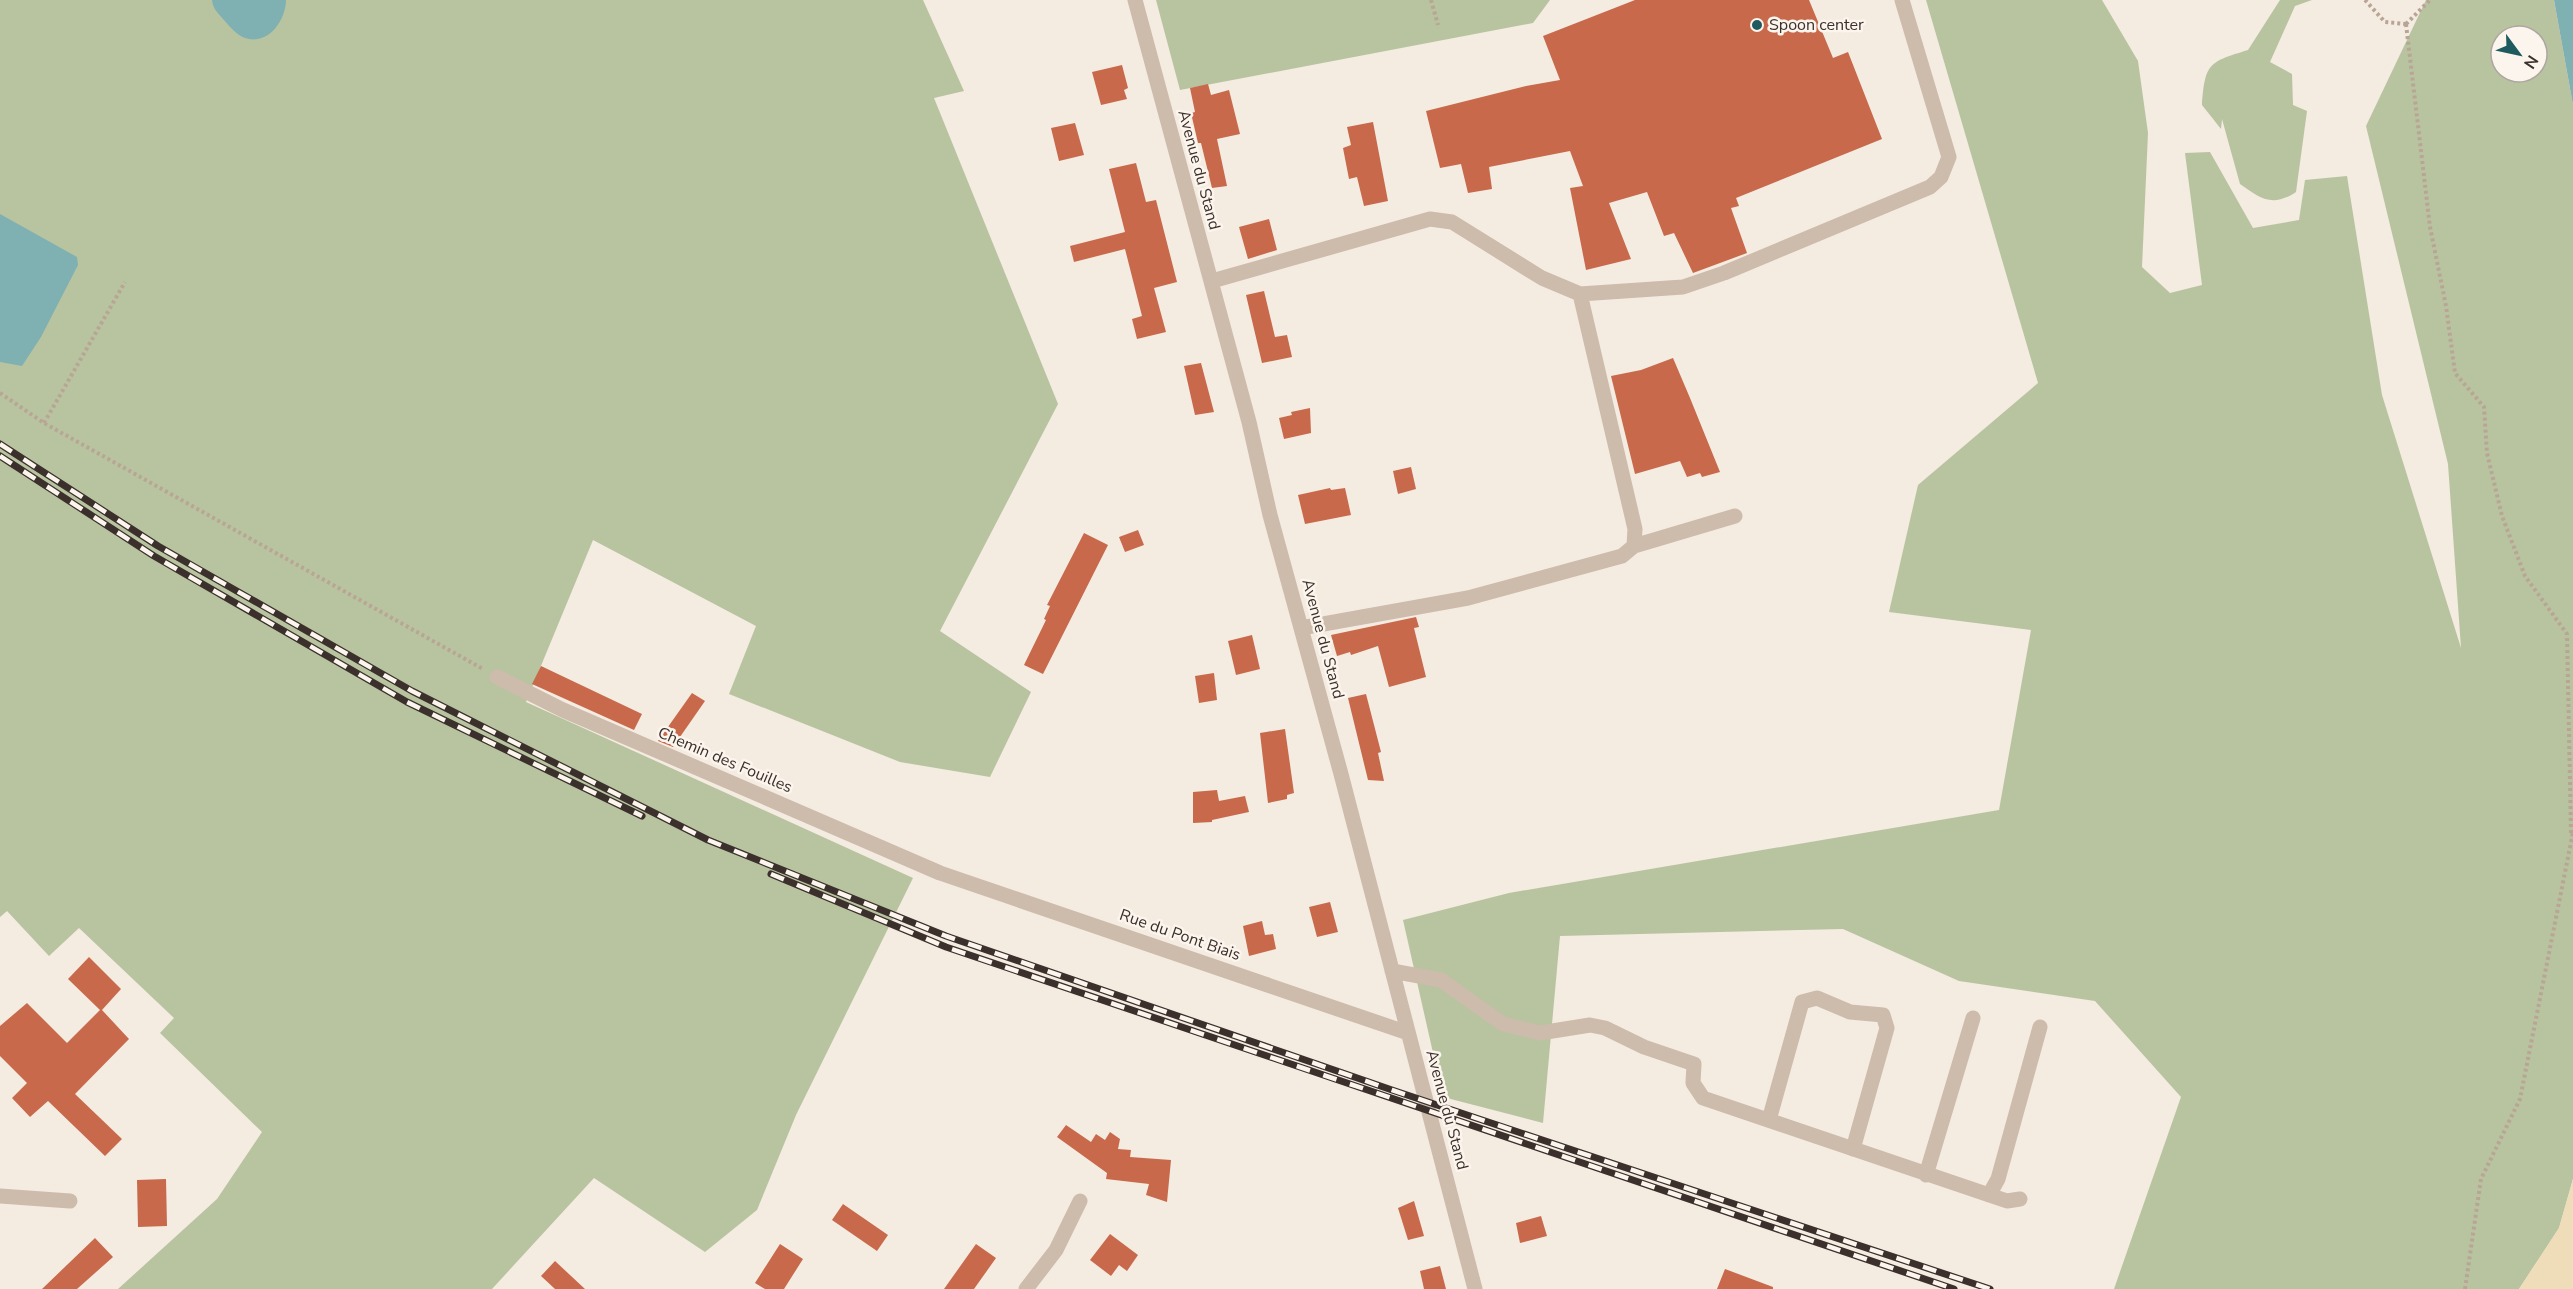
<svg xmlns="http://www.w3.org/2000/svg" width="2573" height="1289" viewBox="0 0 2573 1289" font-family="'Nunito Sans',sans-serif">
	<rect width="100%" height="100%" fill="#f4ebe1"/>
	<path fill="#b8c4a0" fill-rule="evenodd" d="M 0,0 L 923,0 L 964,91 L 934,98 L 1058,404 L 940,631 L 1031,692 L 990,777 L 900,762 L 729,694 L 756,626 L 593,540 L 526,702 L 913,878 L 796,1115 L 757,1210 L 705,1252 L 594,1178 L 492,1289 L 118,1289 L 217,1199 L 262,1132 L 160,1033 L 174,1018 L 79,928 L 49,956 L 7,911 L 0,917 Z
		M 1156,0 L 1550,0 L 1533,23 L 1180,90 Z
		M 1926,0 L 2102,0 L 2138,61 L 2148,133 L 2142,267 L 2170,293 L 2202,285 L 2185,153 L 2210,152 L 2253,228 L 2299,220 L 2305,180 L 2347,176 L 2382,395 L 2461,648 L 2448,464 L 2366,126 L 2426,0 L 2554,0 L 2573,105 L 2573,1179 L 2559,1228 L 2519,1289 L 2114,1289 L 2181,1097 L 2095,1001 L 1959,981 L 1843,929 L 1560,936 L 1543,1123 L 1443,1097 L 1403,920 L 1509,893 L 1999,810 L 2031,630 L 1889,612 L 1918,485 L 2038,383 ZM 2501,36 L 2537,36 L 2537,72 L 2501,72 Z
		M 2280,0 L 2312,0 L 2295,6 L 2270,62 L 2292,74 L 2293,105 L 2307,111 L 2296,192 C 2272,208 2260,198 2240,184 L 2222,119 L 2221,129 L 2202,105 C 2205,63 2209,62 2248,50 Z"/>
	<path fill="#efdcb8" d="M 2573,1179 L 2573,1289 L 2519,1289 L 2559,1228 Z"/>
	<path fill="#7fb0b2" d="M 212,0 L 286,0 C 286,18 271,43 249,39 C 238,37 230,27 223,19 C 218,13 213,9 212,0 Z
		M 2554,0 L 2573,0 L 2573,105 Z
		M 0,214 L 77,257 L 78,265 L 41,337 L 22,366 L 0,362 Z"/>
	<path fill="#c8694b" d="M 1635,0 L 1809,0 L 1833,58 L 1848,52 L 1882,139 L 1736,198 L 1739,206 L 1731,208 L 1747,253 L 1693,273 L 1674,233 L 1664,236 L 1647,192 L 1609,203 L 1631,259 L 1586,270 L 1570,188 L 1583,186 L 1570,151 L 1489,167 L 1492,189 L 1468,193 L 1461,164 L 1440,168 L 1426,111 L 1526,86 L 1560,80 L 1543,36 Z
		M 1122,65 L 1128,88 L 1124,90 L 1127,99 L 1101,105 L 1092,72 Z
		M 1208,84 L 1211,95 L 1229,90 L 1240,134 L 1217,139 L 1227,186 L 1212,188 L 1201,143 L 1198,143 L 1191,113 L 1195,112 L 1190,88 Z
		M 1373,122 L 1388,201 L 1364,206 L 1357,177 L 1349,179 L 1343,148 L 1351,145 L 1347,127 Z
		M 1075,123 L 1084,155 L 1059,161 L 1051,128 Z
		M 1136,163 L 1146,202 L 1156,200 L 1177,282 L 1154,288 L 1166,332 L 1137,339 L 1132,319 L 1142,316 L 1125,249 L 1074,262 L 1070,246 L 1125,232 L 1109,169 Z
		M 1269,219 L 1277,250 L 1248,259 L 1239,227 Z
		M 1264,291 L 1275,337 L 1287,335 L 1292,357 L 1262,363 L 1246,295 Z
		M 1673,358 L 1690,398 L 1720,472 L 1702,477 L 1700,473 L 1687,477 L 1680,461 L 1635,474 L 1611,376 L 1641,370 Z
		M 1201,363 L 1214,412 L 1195,415 L 1184,366 Z
		M 1310,408 L 1311,433 L 1284,439 L 1279,418 L 1292,415 L 1291,412 Z
		M 1411,467 L 1416,489 L 1398,494 L 1393,471 Z
		M 1330,488 L 1331,490 L 1345,488 L 1351,515 L 1305,524 L 1298,495 Z
		M 1138,530 L 1144,545 L 1125,552 L 1119,537 Z
		M 1084,533 L 1108,545 L 1043,674 L 1024,665 L 1046,620 L 1044,619 L 1050,606 L 1047,605 Z
		M 1416,617 L 1419,627 L 1414,628 L 1426,677 L 1389,687 L 1378,646 L 1351,655 L 1350,652 L 1337,656 L 1331,635 Z
		M 1252,635 L 1260,669 L 1236,675 L 1228,641 Z
		M 541,666 L 642,714 L 634,730 L 532,684 Z
		M 1214,673 L 1217,700 L 1199,703 L 1195,676 Z
		M 692,693 L 705,701 L 673,747 L 658,741 Z
		M 1366,694 L 1381,752 L 1378,753 L 1384,781 L 1368,780 L 1348,698 Z
		M 1285,729 L 1294,793 L 1287,795 L 1287,799 L 1268,803 L 1260,733 Z
		M 1217,790 L 1219,801 L 1245,796 L 1249,812 L 1212,820 L 1212,822 L 1193,823 L 1193,792 Z
		M 1330,902 L 1338,932 L 1317,937 L 1309,907 Z
		M 1262,921 L 1265,935 L 1273,934 L 1276,949 L 1249,956 L 1243,926 Z
		M 89,957 L 121,989 L 102,1010 L 129,1039 L 75,1094 L 122,1139 L 105,1156 L 48,1101 L 30,1117 L 12,1098 L 27,1083 L 0,1056 L 0,1026 L 27,1003 L 67,1043 L 100,1010 L 68,979 Z
		M 1066,1125 L 1091,1142 L 1096,1134 L 1105,1140 L 1110,1132 L 1120,1139 L 1118,1149 L 1131,1150 L 1130,1157 L 1171,1160 L 1167,1202 L 1146,1195 L 1149,1184 L 1106,1179 L 1107,1173 L 1057,1137 Z
		M 166,1179 L 167,1226 L 138,1227 L 137,1180 Z
		M 1414,1201 L 1424,1236 L 1408,1240 L 1398,1208 Z
		M 843,1204 L 888,1235 L 877,1251 L 832,1220 Z
		M 1541,1216 L 1547,1236 L 1520,1243 L 1516,1223 Z
		M 1110,1234 L 1138,1255 L 1127,1271 L 1119,1265 L 1111,1276 L 1090,1260 Z
		M 95,1238 L 113,1257 L 77,1289 L 42,1289 Z
		M 780,1244 L 803,1259 L 784,1289 L 765,1289 L 755,1283 Z
		M 976,1244 L 996,1258 L 974,1289 L 944,1289 Z
		M 555,1261 L 585,1289 L 555,1289 L 541,1276 Z
		M 1440,1266 L 1446,1289 L 1424,1289 L 1420,1271 Z
		M 1725,1269 L 1773,1287 L 1773,1289 L 1717,1289 Z"/>
	<g fill="none" stroke-linecap="round" stroke-linejoin="round">
		<path stroke="#b9a596" stroke-width="4" stroke-dasharray="3 3" stroke-linecap="butt" d="M 1431,0 L 1438,25
			M 2365,0 L 2385,22 L 2406,24
			M 2406,24 L 2430,227 L 2446,306 L 2455,373 L 2484,407 L 2487,453 L 2502,516 L 2525,576 L 2567,634 L 2571,833
			M 2406,24 L 2430,0
			M 0,393 L 44,423 L 483,669
			M 44,423 L 125,282
			M 2465,1289 L 2481,1179 L 2520,1099 L 2573,832"/>
		<path stroke="#cdbbac" stroke-width="15" d="M 1135,0 L 1249,422 L 1270,515 L 1341,774 L 1475,1289
			M 1212,281 L 1430,219 L 1452,222 L 1542,278 L 1580,294 L 1635,529 L 1634,546 L 1622,556 L 1468,598 L 1301,628
			M 1580,294 L 1683,287 L 1724,273 L 1930,187 L 1941,177 L 1949,157 L 1902,0
			M 1634,546 L 1735,516
			M 497,677 L 563,710 L 940,873 L 1408,1033
			M 1392,971 L 1441,980 L 1503,1024 L 1540,1033 L 1590,1025 L 1605,1028 L 1644,1047 L 1694,1064 L 1693,1083 L 1703,1098 L 2007,1201 L 2020,1199
			M 1769,1120 L 1802,1002 L 1817,998 L 1850,1012 L 1883,1015 L 1887,1028 L 1853,1149
			M 1926,1175 L 1973,1018
			M 1989,1195 L 1998,1179 L 2040,1027
			M 0,1196 L 70,1201
			M 1026,1289 L 1056,1250 L 1080,1201"/>
		<defs>
			<path id="rail" d="M 0,444 L 158,546 L 412,691 L 708,840 L 946,936 L 1392,1090 L 1990,1289
				M 0,456 L 154,556 L 407,702 L 642,816
				M 771,874 L 946,947 L 1954,1289"/>
		</defs>
		<use href="#rail" stroke="#3b302b" stroke-width="7"/>
		<use href="#rail" stroke="#fbf5ee" stroke-width="4.5" stroke-dasharray="14" stroke-linecap="butt"/>
	</g>
	<circle fill="#1f5a5e" stroke="#fbf5ee" stroke-width="2" cx="1757" cy="25" r="6"/>
	<g text-anchor="middle" dominant-baseline="central" stroke-width="5" stroke-linejoin="round" paint-order="stroke">
		<g font-size="16" fill="#3b302b" stroke="#fbf5ee" text-anchor="start">
			<text x="1769" y="25">Spoon center</text>
		</g>
		<g font-size="16" fill="#3b302b" stroke="#fbf5ee">
			<text transform="translate(1199 170) rotate(75)">Avenue du Stand</text>
			<text transform="translate(1323 639) rotate(75)">Avenue du Stand</text>
			<text transform="translate(725 760) rotate(23)">Chemin des Fouilles</text>
			<text transform="translate(1180 935) rotate(19)">Rue du Pont Biais</text>
			<text transform="translate(1447 1110) rotate(75)">Avenue du Stand</text>
		</g>
	</g>
	<g transform="translate(2519 54) rotate(123)"><circle r="28" fill="#fbf5ee" stroke="#aea6a0" stroke-width="1.5"/>
	<path d="M0-4.5L10 22L0 15L-10 22Z" fill="#1f5a5e"/>
	<text y="-9" font-size="16" font-weight="bold" text-anchor="middle" fill="#3b302b">N</text>
	</g>
</svg>
